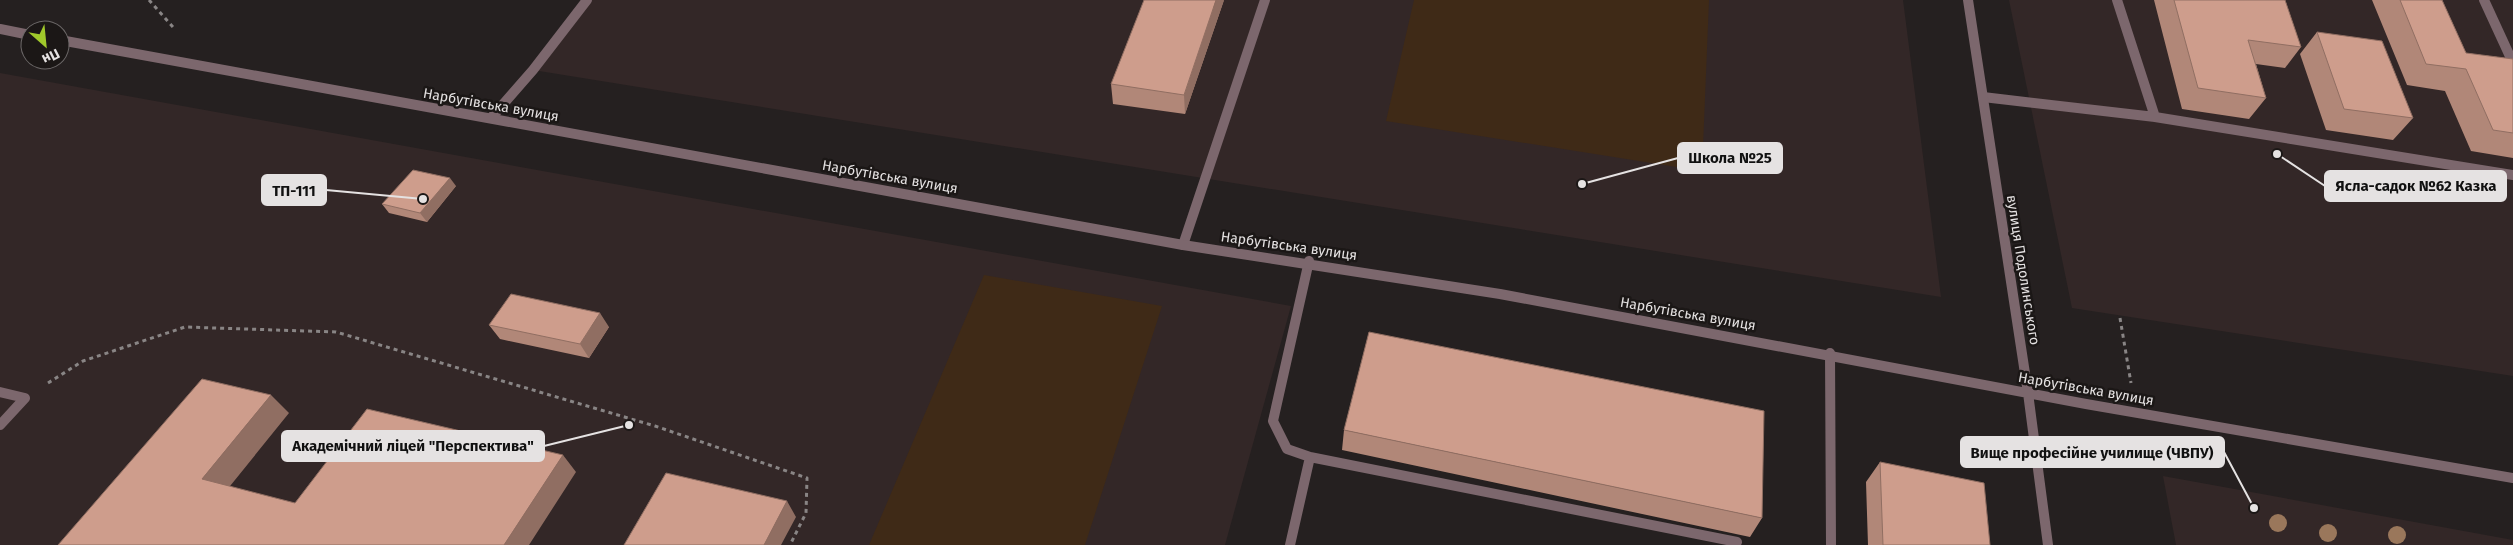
<svg xmlns="http://www.w3.org/2000/svg" width="2513" height="545" viewBox="0 0 2513 545" font-family="'Fira Sans',sans-serif">
	<rect width="100%" height="100%" fill="#252020"/>
	<path fill="#332727" d="M 587,0 L 1903,0 L 1941,297 L 533,70 Z
		M 2009,0 L 2513,0 L 2513,376 L 2072,308 Z
		M 0,73 L 1291,306 L 1225,545 L 0,545 Z
		M 2163,476 L 2513,540 L 2513,545 L 2176,545 Z"/>
	<path fill="#3f2a17" d="M 1414,0 L 1709,0 L 1702,171 L 1386,121 Z
		M 984,275 L 1162,306 L 1085,545 L 869,545 Z"/>
	<g fill="none" stroke-linecap="round" stroke-linejoin="round">
		<path stroke="#898585" stroke-width="3" stroke-dasharray="4 4" stroke-linecap="butt" d="M 149,0 L 173,27
			M 2120,318 L 2131,383
			M 48,383 L 83,361 L 185,327 L 336,332 L 655,426 L 807,478 L 806,513 L 790,545
			M 2140,442 L 2145,466"/>
		<path stroke="#7c676d" stroke-width="10" d="M 2117,0 L 2155,117
			M 2484,0 L 2513,63
			M 1983,97 L 2155,117 L 2513,175
			M 491,118 L 533,70 L 587,0
			M 1183,245 L 1265,0
			M 1309,261 L 1273,421 L 1287,449 L 1310,457 L 1737,542
			M 1830,353 L 1831,545
			M 0,392 L 25,398 L 0,425
			M 1290,545 L 1310,457"/>
		<path stroke="#7c676d" stroke-width="10" d="M 1968,0 L 2028,393 L 2048,545
			M 0,29 L 30,35
			M 60,40 L 1183,245 L 1500,294 L 2086,404 L 2513,478"/>
	</g>
	<g fill="#9a775b">
		<circle cx="2278" cy="523" r="9"/>
		<circle cx="2328" cy="533" r="9"/>
		<circle cx="2397" cy="535" r="9"/>
	</g>
	<path fill="#b18778" d="M 1224,0 L 1185,114 L 1113,104 L 1111,84 Z
		M 2154,0 L 2285,0 L 2301,47 L 2285,68 L 2256,64 L 2266,98 L 2249,119 L 2182,109 Z
		M 2372,0 L 2442,0 L 2466,53 L 2513,59 L 2513,158 L 2471,151 L 2445,91 L 2407,85 Z
		M 2317,32 L 2413,118 L 2393,140 L 2326,130 L 2300,54 Z
		M 456,186 L 427,222 L 389,213 L 382,204 Z
		M 489,325 L 609,327 L 589,358 L 500,339 Z
		M 1344,430 L 1762,518 L 1750,537 L 1342,450 Z
		M 1880,462 L 1990,545 L 1868,545 L 1866,482 Z"/>
	<path fill="#906e62" d="M 1216,0 L 1224,0 L 1185,114 L 1184,95 Z
		M 450,178 L 456,186 L 427,222 L 420,213 Z
		M 600,313 L 609,327 L 589,358 L 580,344 Z
		M 271,395 L 289,413 L 222,496 L 202,479 Z
		M 563,455 L 576,472 L 529,545 L 504,545 Z
		M 787,501 L 796,517 L 781,545 L 764,545 Z"/>
	<path fill="#ce9d8c" stroke="#906e62" d="M 1144,0 L 1216,0 L 1184,95 L 1111,84 Z
		M 2174,0 L 2285,0 L 2301,47 L 2248,40 L 2266,98 L 2198,88 Z
		M 2400,0 L 2442,0 L 2466,53 L 2513,59 L 2513,133 L 2493,130 L 2466,69 L 2426,64 Z
		M 2317,32 L 2382,41 L 2413,118 L 2344,109 Z
		M 413,170 L 450,178 L 420,213 L 382,204 Z
		M 511,294 L 600,313 L 580,344 L 489,325 Z
		M 1369,332 L 1764,411 L 1762,518 L 1344,430 Z
		M 202,379 L 271,395 L 202,479 L 295,503 L 367,409 L 563,455 L 504,545 L 58,545 Z
		M 1880,462 L 1984,483 L 1990,545 L 1883,545 Z
		M 666,473 L 787,501 L 764,545 L 624,545 Z"/>
	<g text-anchor="middle" dominant-baseline="central" stroke-width="5" stroke-linejoin="round" paint-order="stroke">
		<g font-size="14" fill="#e5e2e2" stroke="#1b1716">
			<text transform="translate(491 105) rotate(10)">Нарбутівська вулиця</text>
			<text transform="translate(890 177) rotate(10)">Нарбутівська вулиця</text>
			<text transform="translate(1289 246) rotate(8)">Нарбутівська вулиця</text>
			<text transform="translate(2023 270) rotate(81)">вулиця Подолинського</text>
			<text transform="translate(1688 314) rotate(10)">Нарбутівська вулиця</text>
			<text transform="translate(2086 389) rotate(10)">Нарбутівська вулиця</text>
		</g>
	</g>
	<path fill="none" stroke="#e5e2e2" stroke-width="2" d="M1582 184L1678 158M2277 154L2325 186M423 199L326 190M629 425L544 446M2254 508L2224 452"/>
	<g fill="#e5e2e2" stroke="#1b1716" stroke-width="2">
		<circle cx="1582" cy="184" r="5"/>
		<circle cx="2277" cy="154" r="5"/>
		<circle cx="423" cy="199" r="5"/>
		<circle cx="629" cy="425" r="5"/>
		<circle cx="2254" cy="508" r="5"/>
	</g>
	<g fill="#e5e2e2" stroke="#e5e2e2" stroke-width="2">
		<rect x="1678" y="143" width="104" height="30" rx="5"/>
		<rect x="2325" y="171" width="181" height="30" rx="5"/>
		<rect x="262" y="175" width="64" height="30" rx="5"/>
		<rect x="282" y="431" width="262" height="30" rx="5"/>
		<rect x="1961" y="437" width="263" height="30" rx="5"/>
	</g>
	<g font-size="15" text-anchor="middle" font-weight="bold" fill="#111">
		<text x="1730" y="163">Школа №25</text>
		<text x="2416" y="191">Ясла-садок №62 Казка</text>
		<text x="294" y="196">ТП-111</text>
		<text x="413" y="451">Академічний ліцей "Перспектива"</text>
		<text x="2092" y="458">Вище професійне училище (ЧВПУ)</text>
	</g>
	<g transform="translate(45 45) rotate(153)"><circle r="24" fill="#1b1716" stroke="#6c6868"/>
	<path d="M0-4L9 19L0 12L-9 19Z" fill="#a0c92b"/>
	<text y="-8" font-size="14" font-weight="bold" text-anchor="middle" fill="#e5e2e2">Пн</text>
	</g>
</svg>
